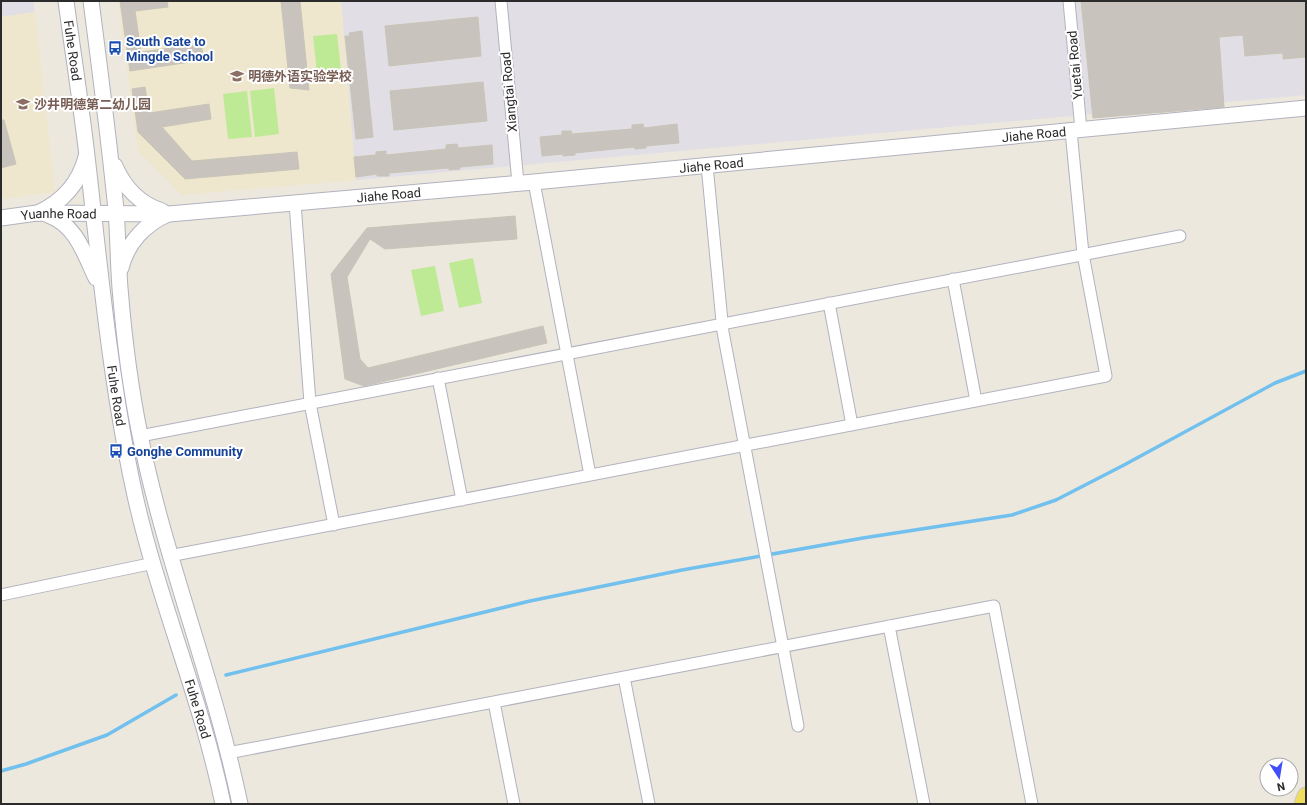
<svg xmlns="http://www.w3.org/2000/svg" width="1307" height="805" viewBox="0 0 1307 805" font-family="Roboto,'Noto Sans SC',sans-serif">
	<rect width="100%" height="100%" fill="#ede8dd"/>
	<path fill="#e1dee5" d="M 1,1 L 33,1 L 35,12 L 1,17 Z
		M 341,1 L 1304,1 L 1306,22 L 1306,95 L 356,180 Z"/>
	<path fill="#eee7cd" d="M 118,1 L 341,1 L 356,180 L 182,195 L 138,151 Z
		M 35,12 L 55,192 L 1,199 L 1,17 Z"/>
	<path fill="#beea96" d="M 337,34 L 342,79 L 318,82 L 313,36 Z
		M 274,88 L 279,134 L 255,137 L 250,91 Z
		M 247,91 L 252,137 L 228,139 L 223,94 Z
		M 473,258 L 482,303 L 459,308 L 449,263 Z
		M 435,266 L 444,311 L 421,316 L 411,270 Z"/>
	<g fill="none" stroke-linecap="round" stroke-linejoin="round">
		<path stroke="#71c0ee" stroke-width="3.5" d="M 226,675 L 530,601 L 682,570 L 863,538 L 1012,515 L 1056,500 L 1124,465 L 1275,383 L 1306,371
			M 1,771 L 26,764 L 107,735 L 176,695"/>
	</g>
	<path fill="#c8c4bd" stroke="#c8c4b7" d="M 120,1 L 167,1 L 168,7 L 135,11 L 141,52 L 201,44 L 204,60 L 130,71 Z
		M 281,1 L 300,1 L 309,90 L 290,88 Z
		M 1081,1 L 1306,1 L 1306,57 L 1283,59 L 1283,53 L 1245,56 L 1243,35 L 1219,37 L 1224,107 L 1093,118 Z
		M 478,17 L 481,56 L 389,66 L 385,26 Z
		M 362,31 L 373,137 L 356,139 L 345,36 L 350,36 L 349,33 Z
		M 483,82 L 487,121 L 394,130 L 390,91 Z
		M 145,87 L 149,113 L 209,104 L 211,119 L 162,127 L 192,161 L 297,152 L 299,169 L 185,179 L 138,132 L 132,89 Z
		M 1,120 L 4,120 L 16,164 L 1,168 Z
		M 643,124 L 644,128 L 677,124 L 679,143 L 646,146 L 646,148 L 635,149 L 634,147 L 575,153 L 575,155 L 563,156 L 563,154 L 542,156 L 540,137 L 562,135 L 562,131 L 571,131 L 572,134 L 632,129 L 632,125 Z
		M 457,144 L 458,148 L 492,145 L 493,164 L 460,167 L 460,169 L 449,170 L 449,168 L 389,173 L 389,176 L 377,176 L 377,174 L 356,177 L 354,157 L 376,155 L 376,152 L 386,151 L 386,155 L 446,149 L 446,145 Z
		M 515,216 L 517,239 L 385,249 L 370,239 L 347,277 L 360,359 L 368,368 L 543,326 L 547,343 L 364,386 L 345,379 L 331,274 L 367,228 Z"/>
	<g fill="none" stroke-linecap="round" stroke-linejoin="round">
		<defs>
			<path id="street" d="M 501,1 L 518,183
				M 1069,1 L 1081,130
				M 707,165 L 723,332 L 798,726
				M 534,182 L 590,475
				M 295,203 L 310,403 L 334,525
				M 953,279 L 976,401
				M 829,303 L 852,425
				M 438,378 L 462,500
				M 140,436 L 1180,236
				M 169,556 L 1106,376 L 1083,254 L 1071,131
				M 1,595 L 154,563
				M 889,626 L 924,804
				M 624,677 L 649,804
				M 494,702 L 514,804
				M 228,753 L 994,606 L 1032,804"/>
			<g id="secondary">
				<path id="s1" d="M 66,1 C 73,53 81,104 87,156 C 100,268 110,380 134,491 C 157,597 201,697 223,804"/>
				<path d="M 91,1 C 100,70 109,140 116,210 C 118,236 118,262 120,288 C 124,337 130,386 140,435 C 165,560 214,679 240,804"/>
				<path d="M 115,166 C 124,187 140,204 162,211"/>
				<path d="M 38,213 C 62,202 79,184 86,157"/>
				<path d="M 48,215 C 76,225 84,253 96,278"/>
				<path id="s2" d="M 1,218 L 37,213 L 169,214 L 534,182 L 1306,108"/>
				<path d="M 121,268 C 127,243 145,224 168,214"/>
			</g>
			<path id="primary" d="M 1303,804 L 1306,796"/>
		</defs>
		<use href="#street" stroke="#b1b2bf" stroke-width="13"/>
		<use href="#secondary" stroke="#b1b2bf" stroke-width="17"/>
		<use href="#primary" stroke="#c8c8c8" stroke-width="19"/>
		<use href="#street" stroke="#fff" stroke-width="11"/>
		<use href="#secondary" stroke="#fff" stroke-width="15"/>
		<use href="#primary" stroke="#f0dd5f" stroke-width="17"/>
	</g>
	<defs>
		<symbol id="bus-bare" viewBox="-9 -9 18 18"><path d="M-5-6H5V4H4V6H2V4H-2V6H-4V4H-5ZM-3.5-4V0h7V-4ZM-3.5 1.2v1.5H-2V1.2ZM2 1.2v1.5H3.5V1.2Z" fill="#1a4fb4" stroke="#fff" stroke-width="2.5" paint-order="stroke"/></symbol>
		<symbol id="school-bare" viewBox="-9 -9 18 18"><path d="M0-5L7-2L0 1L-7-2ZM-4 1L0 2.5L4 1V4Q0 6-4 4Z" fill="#8d6e63" stroke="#fff" stroke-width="2.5" paint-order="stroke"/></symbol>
	</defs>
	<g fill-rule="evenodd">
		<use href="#bus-bare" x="105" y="38" width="20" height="20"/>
		<use href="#school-bare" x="227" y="66" width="20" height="20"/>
		<use href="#school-bare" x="13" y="94" width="20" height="20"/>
		<use href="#bus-bare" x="106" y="441" width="20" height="20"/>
	</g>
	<g text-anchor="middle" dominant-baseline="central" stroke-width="4" stroke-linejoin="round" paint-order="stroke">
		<g font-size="13" font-weight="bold" fill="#164399" stroke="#fff" text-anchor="start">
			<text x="126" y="41">South Gate to<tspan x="126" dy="15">Mingde School</tspan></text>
			<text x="127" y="451">Gonghe Community</text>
		</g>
		<g font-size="13" fill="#2b2b2b" stroke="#fff">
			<text stroke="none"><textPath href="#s1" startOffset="50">Fuhe Road</textPath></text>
			<text transform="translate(1075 65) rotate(-95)">Yuetai Road</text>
			<text transform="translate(509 92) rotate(-95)">Xiangtai Road</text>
			<text stroke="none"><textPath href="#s2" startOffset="1037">Jiahe Road</textPath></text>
			<text stroke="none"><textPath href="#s2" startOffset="713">Jiahe Road</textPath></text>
			<text stroke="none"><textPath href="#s2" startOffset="389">Jiahe Road</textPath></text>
			<text stroke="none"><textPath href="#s2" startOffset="58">Yuanhe Road</textPath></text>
			<text stroke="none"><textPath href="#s1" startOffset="398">Fuhe Road</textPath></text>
			<text stroke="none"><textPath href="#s1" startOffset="722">Fuhe Road</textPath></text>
		</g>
		<g font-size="13" font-weight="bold" fill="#785e54" stroke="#fff" text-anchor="start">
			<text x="248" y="76">明德外语实验学校</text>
			<text x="34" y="104">沙井明德第二幼儿园</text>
		</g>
	</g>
	<rect width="1307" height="805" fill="none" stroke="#2b2b2b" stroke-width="4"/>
	<g transform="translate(1279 777) rotate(168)"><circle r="19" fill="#ffffff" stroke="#aaaaaa"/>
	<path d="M0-3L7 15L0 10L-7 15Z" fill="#3f4ef8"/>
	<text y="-6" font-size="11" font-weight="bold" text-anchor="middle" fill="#2b2b2b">N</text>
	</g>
</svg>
